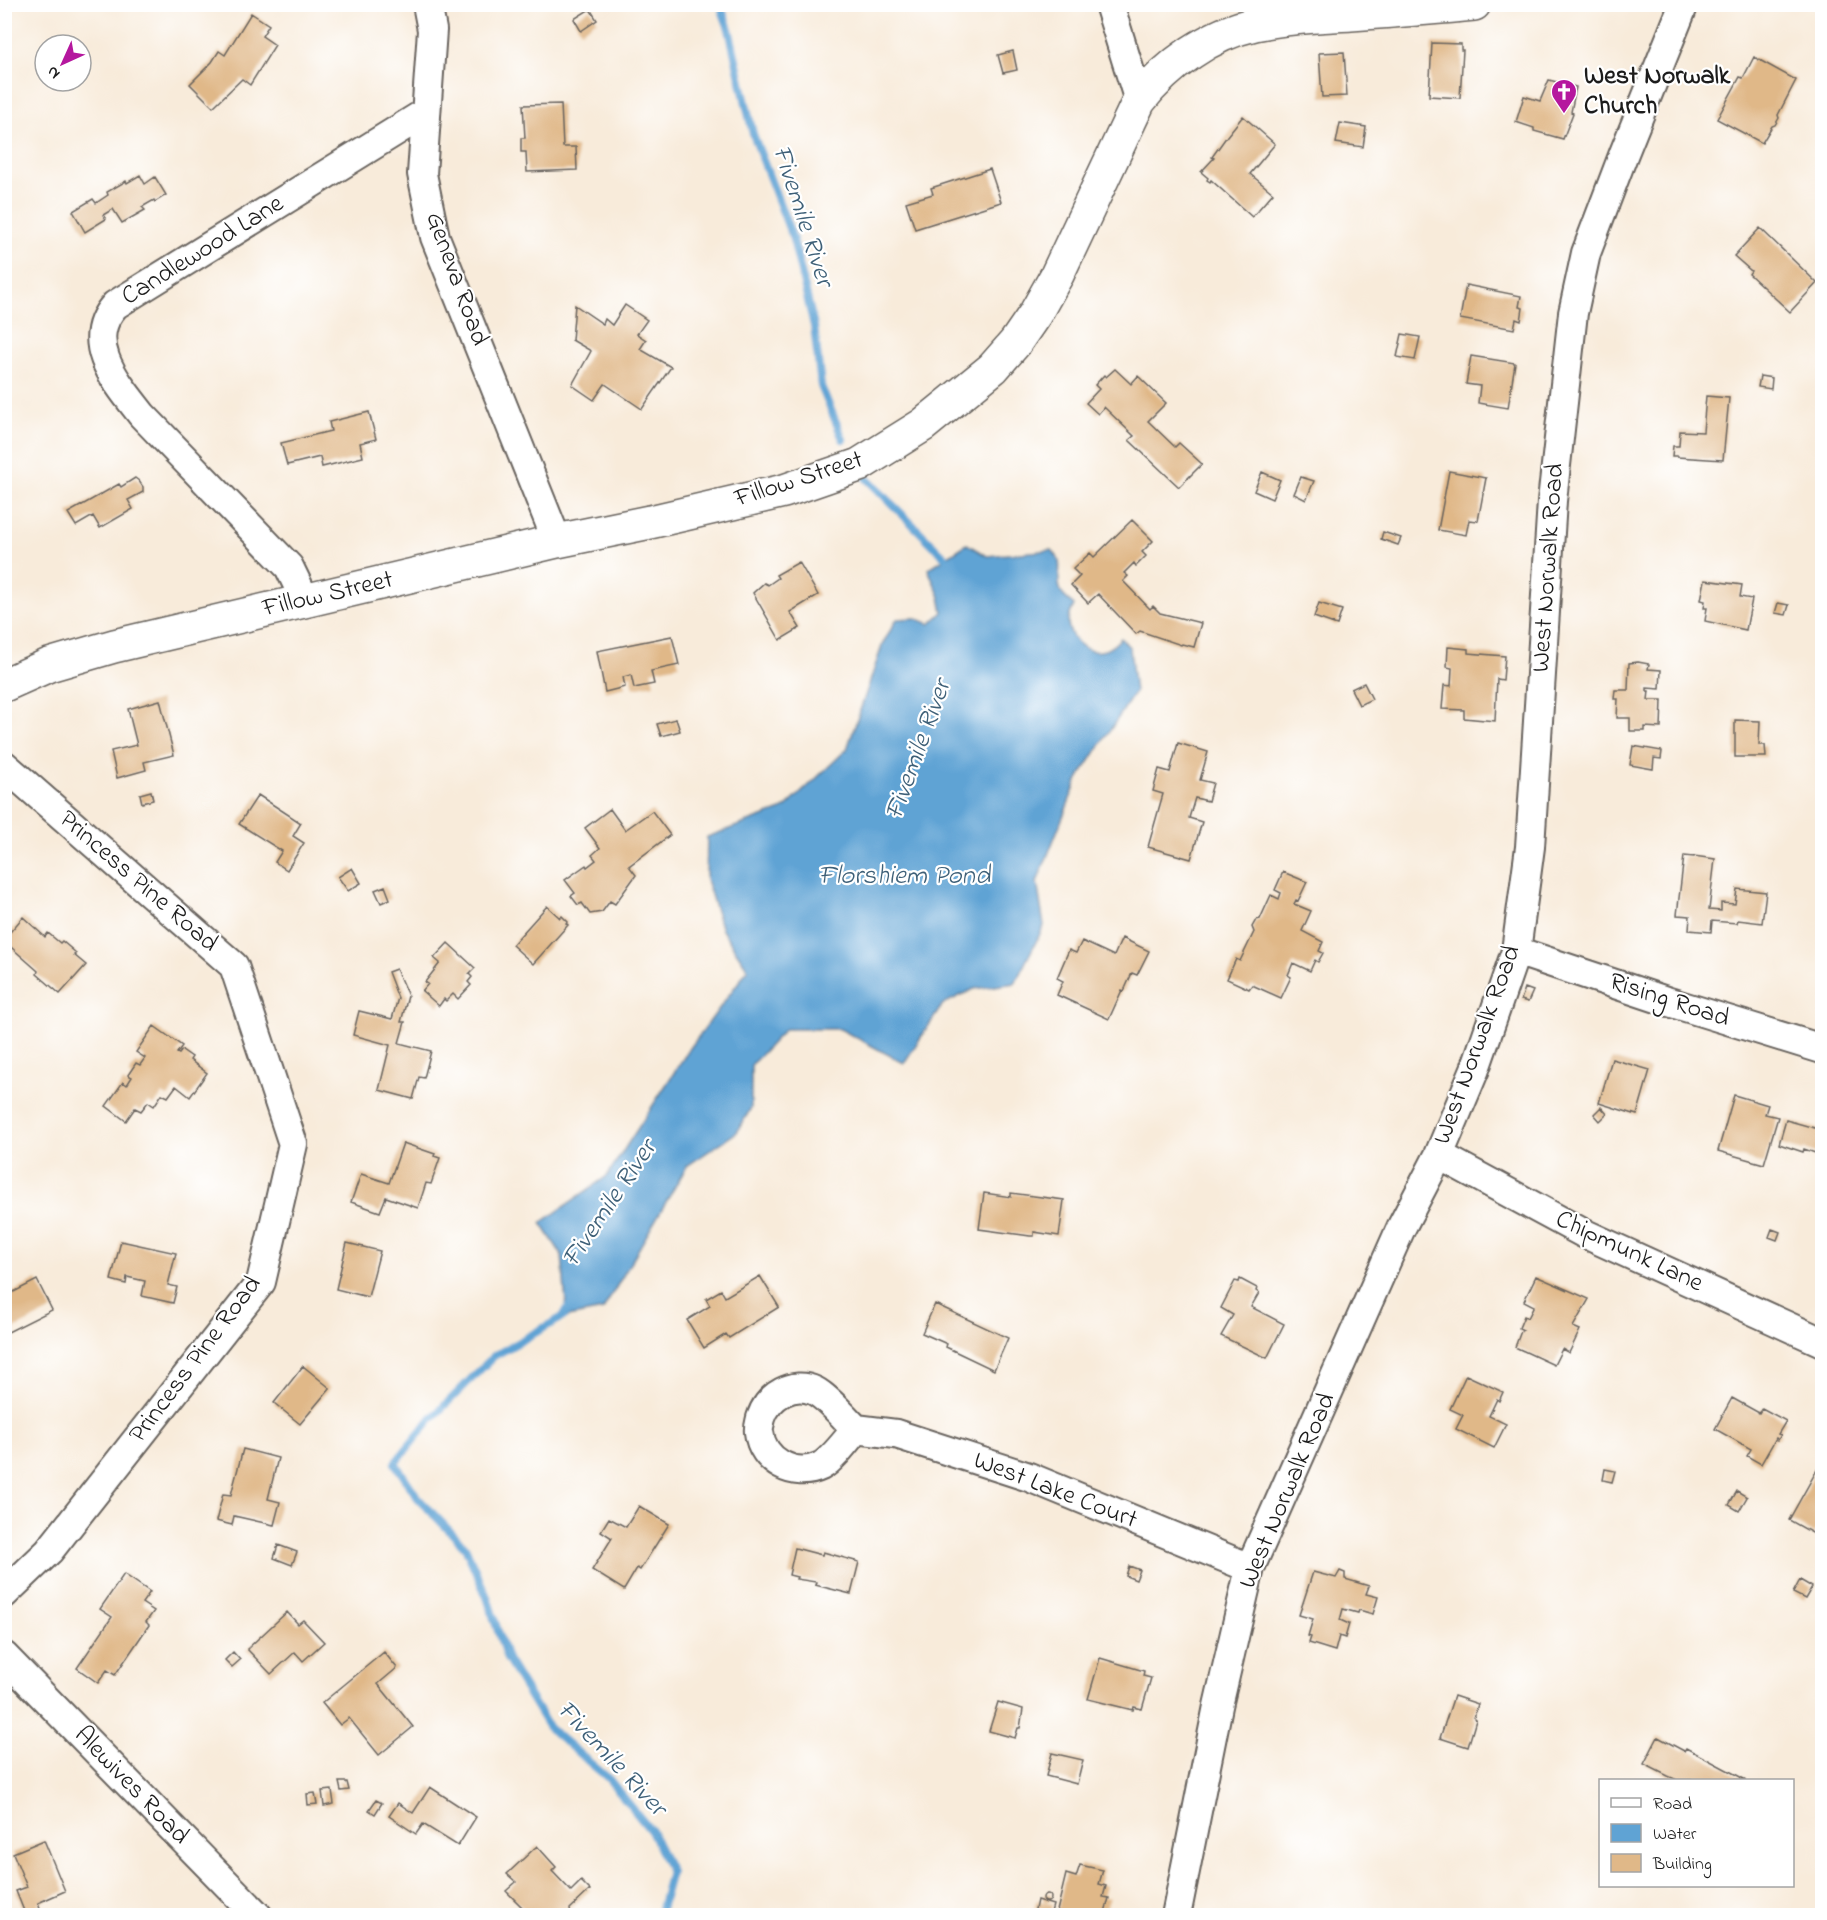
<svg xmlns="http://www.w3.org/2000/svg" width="1827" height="1920" viewBox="0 0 1827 1920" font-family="'Indie Flower',sans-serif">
	<rect width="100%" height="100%" fill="#fff"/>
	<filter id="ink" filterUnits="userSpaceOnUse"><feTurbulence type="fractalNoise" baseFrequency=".0167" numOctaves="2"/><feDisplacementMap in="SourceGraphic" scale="12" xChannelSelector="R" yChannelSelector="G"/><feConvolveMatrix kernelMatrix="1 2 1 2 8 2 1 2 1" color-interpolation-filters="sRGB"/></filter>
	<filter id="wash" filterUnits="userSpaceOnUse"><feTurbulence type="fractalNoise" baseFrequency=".008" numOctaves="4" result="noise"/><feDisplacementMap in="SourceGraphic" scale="24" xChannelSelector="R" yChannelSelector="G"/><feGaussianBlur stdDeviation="1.35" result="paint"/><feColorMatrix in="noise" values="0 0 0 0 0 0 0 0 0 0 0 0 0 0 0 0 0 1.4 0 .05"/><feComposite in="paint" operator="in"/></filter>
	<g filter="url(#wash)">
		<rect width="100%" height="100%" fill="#f8ebda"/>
		<path fill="#5fa3d4" stroke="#3e6078" stroke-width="1.5" d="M 967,544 L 987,556 L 1052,550 C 1068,566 1052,579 1063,595 C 1066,599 1071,602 1074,605 C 1072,610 1068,617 1068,623 C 1069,638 1086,654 1101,651 C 1109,650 1115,644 1121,638 L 1130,648 L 1135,692 L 1078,779 L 1037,882 L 1044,926 L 1015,983 L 974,989 L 943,1004 L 904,1063 L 840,1029 L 785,1029 L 751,1065 L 751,1108 L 737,1132 L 687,1166 L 603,1310 L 567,1317 L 562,1255 L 541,1223 L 607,1176 L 688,1051 L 748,969 L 722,930 L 706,879 L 707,837 L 784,809 L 847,749 L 883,643 L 897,619 L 915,618 L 930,624 L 943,612 L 940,597 L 928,569 Z"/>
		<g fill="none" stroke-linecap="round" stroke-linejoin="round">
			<path stroke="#5fa3d4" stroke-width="8" d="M 720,4 L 729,29 L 753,134 L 793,239 L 814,326 L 821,386 L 843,439
				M 865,477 L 946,558 L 950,566
				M 571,1303 L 563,1317 L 494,1356 L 430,1420 L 395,1463 L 418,1498 L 465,1547 L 487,1597 L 507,1659 L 549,1728 L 608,1778 L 651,1831 L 671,1872 L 659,1916"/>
		</g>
		<g id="blocks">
			<path fill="#e0b888" d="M 590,9 L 597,20 L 581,31 L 574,19 Z
				M 251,13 L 269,25 L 262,36 L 275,45 L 250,85 L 242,79 L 213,107 L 190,84 L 212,62 L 219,51 L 225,55 Z
				M 1432,43 L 1461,44 L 1461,50 L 1463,50 L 1460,98 L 1429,96 Z
				M 1013,51 L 1017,70 L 1003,73 L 998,55 Z
				M 1344,52 L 1347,96 L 1322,97 L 1319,53 Z
				M 1754,57 L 1796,80 L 1778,115 L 1779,118 L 1775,125 L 1772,126 L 1762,143 L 1717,119 L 1740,77 L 1743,78 Z
				M 1549,80 L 1576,87 L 1571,112 L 1573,113 L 1563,139 L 1534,131 L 1534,128 L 1516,122 L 1524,96 L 1540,101 Z
				M 561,104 L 563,147 L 576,147 L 577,170 L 527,172 L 526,152 L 521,152 L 521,138 L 525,138 L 523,105 Z
				M 1243,116 L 1275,144 L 1250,174 L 1273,193 L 1252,217 L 1211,180 L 1210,182 L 1207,180 L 1208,178 L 1201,172 L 1214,158 L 1212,157 L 1227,136 Z
				M 1340,123 L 1366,127 L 1363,147 L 1336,143 Z
				M 990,169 L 1001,202 L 915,229 L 906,202 L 933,194 L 931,188 Z
				M 140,175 L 145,184 L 155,177 L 166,195 L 155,202 L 154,200 L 142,207 L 145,210 L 122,223 L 113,209 L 103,215 L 106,219 L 85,232 L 73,211 L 93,199 L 96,203 L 108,195 L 107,192 L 126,181 L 127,183 Z
				M 1760,228 L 1817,283 L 1790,312 L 1749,274 L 1751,271 L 1734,256 Z
				M 1466,285 L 1521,296 L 1519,307 L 1523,308 L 1521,321 L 1516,319 L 1514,329 L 1460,319 Z
				M 575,305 L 603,324 L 605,319 L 612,325 L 625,305 L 647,320 L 637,334 L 646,340 L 640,349 L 671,367 L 642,409 L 605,384 L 594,400 L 572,385 L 591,351 L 572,340 Z
				M 1402,334 L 1420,337 L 1415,360 L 1397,357 Z
				M 1471,356 L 1515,363 L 1508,408 L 1478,403 L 1480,386 L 1466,384 Z
				M 1115,369 L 1131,384 L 1138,376 L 1166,403 L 1148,421 L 1175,447 L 1179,443 L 1202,464 L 1179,487 L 1129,440 L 1134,436 L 1104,407 L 1098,414 L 1086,403 L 1099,389 L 1095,385 L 1104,375 L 1106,377 Z
				M 1760,376 L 1772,378 L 1771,389 L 1758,387 Z
				M 1706,396 L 1729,398 L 1723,460 L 1677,457 L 1677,456 L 1672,456 L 1673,446 L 1679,446 L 1680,431 L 1703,432 Z
				M 369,412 L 376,439 L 360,443 L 363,457 L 322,467 L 320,457 L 287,465 L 281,443 L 331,431 L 329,422 Z
				M 1449,471 L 1486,478 L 1478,521 L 1469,520 L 1466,535 L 1438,530 Z
				M 1262,472 L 1280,480 L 1272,499 L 1254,491 Z
				M 1301,477 L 1314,481 L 1306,500 L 1294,494 Z
				M 135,478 L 139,481 L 143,487 L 143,492 L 128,500 L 133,509 L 100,528 L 93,516 L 76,526 L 68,513 L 119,484 L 121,487 Z
				M 1132,520 L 1153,541 L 1142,552 L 1146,556 L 1136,566 L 1134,563 L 1124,573 L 1128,576 L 1123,581 L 1150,609 L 1153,606 L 1160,613 L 1201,623 L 1194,647 L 1182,644 L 1181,645 L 1140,631 L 1136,634 L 1098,594 L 1088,603 L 1071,585 L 1080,576 L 1073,569 L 1090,553 L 1094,557 Z
				M 1383,532 L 1401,538 L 1398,545 L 1381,539 Z
				M 799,562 L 818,595 L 790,612 L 800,628 L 780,640 L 753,593 L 764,583 L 768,585 L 778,578 L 776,575 Z
				M 1705,580 L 1742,585 L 1740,597 L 1752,599 L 1746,630 L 1705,621 L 1707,608 L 1704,608 L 1705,601 L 1701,600 Z
				M 1319,603 L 1342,610 L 1337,625 L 1314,617 Z
				M 1778,603 L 1789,605 L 1786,615 L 1775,613 Z
				M 672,636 L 679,665 L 651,671 L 654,684 L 634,688 L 631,675 L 623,677 L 625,687 L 605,692 L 597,651 Z
				M 1448,647 L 1468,649 L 1468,653 L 1505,656 L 1503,680 L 1497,679 L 1495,721 L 1464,718 L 1464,710 L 1442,709 L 1444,685 L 1451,686 L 1452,668 L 1447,667 Z
				M 1638,662 L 1649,664 L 1648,669 L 1661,670 L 1660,689 L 1647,688 L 1647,691 L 1649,691 L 1648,700 L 1662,700 L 1661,728 L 1645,727 L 1645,731 L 1630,731 L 1630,718 L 1617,718 L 1618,699 L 1614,699 L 1615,690 L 1628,690 L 1629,663 Z
				M 1364,683 L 1372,699 L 1359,705 L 1351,689 Z
				M 160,700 L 174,755 L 144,762 L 146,770 L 117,778 L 111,751 L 137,745 L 128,709 Z
				M 676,719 L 680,731 L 661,736 L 657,724 Z
				M 1735,720 L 1760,721 L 1759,745 L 1765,745 L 1766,757 L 1735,757 Z
				M 1178,743 L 1208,752 L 1200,780 L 1213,783 L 1208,801 L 1195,798 L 1189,818 L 1202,822 L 1191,859 L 1148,847 L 1163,794 L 1153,791 L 1159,769 L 1170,772 Z
				M 1633,746 L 1662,751 L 1661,759 L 1654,758 L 1653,769 L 1630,765 Z
				M 151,791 L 153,800 L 142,803 L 140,794 Z
				M 258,795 L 301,823 L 293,836 L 304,843 L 287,870 L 275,862 L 282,851 L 239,824 Z
				M 610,809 L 625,830 L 652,811 L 670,835 L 629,866 L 636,875 L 615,904 L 610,901 L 602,912 L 590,914 L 582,903 L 578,905 L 571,896 L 575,893 L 565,880 L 586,865 L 587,867 L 596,860 L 592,855 L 600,848 L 585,828 Z
				M 1822,829 L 1822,846 L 1817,844 Z
				M 1684,856 L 1694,857 L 1694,856 L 1715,859 L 1709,910 L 1721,911 L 1721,903 L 1735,904 L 1737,889 L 1766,892 L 1762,923 L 1738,920 L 1737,923 L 1712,921 L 1711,932 L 1689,930 L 1690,916 L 1677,915 Z
				M 352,868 L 361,883 L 348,891 L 338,877 Z
				M 1283,872 L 1307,882 L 1298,901 L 1296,900 L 1294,904 L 1311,911 L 1302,931 L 1323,942 L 1319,951 L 1323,953 L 1318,962 L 1315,960 L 1310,971 L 1293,963 L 1288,975 L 1291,977 L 1281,998 L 1252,985 L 1249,989 L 1227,979 L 1236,959 L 1240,961 L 1254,932 L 1252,927 L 1256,920 L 1260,919 L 1271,895 L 1279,899 L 1281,893 L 1275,890 Z
				M 385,886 L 390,899 L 381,903 L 375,890 Z
				M 547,906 L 560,918 L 562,916 L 568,922 L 566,924 L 568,925 L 533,964 L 512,945 Z
				M 23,917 L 45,937 L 48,933 L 60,943 L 62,941 L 76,953 L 74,955 L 86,965 L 60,994 L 37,974 L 38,971 L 4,941 L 4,939 Z
				M 1122,938 L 1149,951 L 1137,975 L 1132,973 L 1124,991 L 1122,990 L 1109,1019 L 1057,995 L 1063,981 L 1057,978 L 1069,950 L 1076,953 L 1082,941 L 1114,956 Z
				M 448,943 L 475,968 L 469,974 L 472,977 L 468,982 L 471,985 L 458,999 L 453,994 L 446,1001 L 444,999 L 439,1006 L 422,991 L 428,984 L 425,982 L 440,963 L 434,958 Z
				M 396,969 L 408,996 L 401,1022 L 405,1022 L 399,1043 L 431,1051 L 424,1078 L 419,1077 L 413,1099 L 379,1090 L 390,1045 L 353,1035 L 359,1011 L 392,1019 L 398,998 L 388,972 Z
				M 1525,988 L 1533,991 L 1528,1002 L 1521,1000 Z
				M 154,1026 L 182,1046 L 177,1053 L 179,1054 L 182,1050 L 192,1057 L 190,1060 L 207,1073 L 190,1097 L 176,1086 L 168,1097 L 162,1094 L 154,1106 L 148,1102 L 141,1111 L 135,1108 L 126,1121 L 106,1106 L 123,1082 L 127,1085 L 132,1077 L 128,1075 L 136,1063 L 140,1065 L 145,1058 L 136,1052 Z
				M 1612,1059 L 1650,1070 L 1637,1115 L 1599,1103 Z
				M 1734,1095 L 1768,1105 L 1765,1114 L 1778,1117 L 1764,1164 L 1718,1151 Z
				M 1601,1107 L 1607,1114 L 1600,1121 L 1594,1114 Z
				M 1786,1120 L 1822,1130 L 1818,1154 L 1804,1149 L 1803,1152 L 1779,1144 Z
				M 403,1143 L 435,1154 L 434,1156 L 440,1158 L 431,1184 L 426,1183 L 418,1208 L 386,1197 L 380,1212 L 351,1202 L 361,1174 L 389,1183 Z
				M 984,1193 L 1011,1197 L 1011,1193 L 1064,1200 L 1059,1236 L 1034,1232 L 1034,1236 L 1030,1236 L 979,1229 Z
				M 1772,1229 L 1780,1232 L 1777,1240 L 1769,1237 Z
				M 121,1241 L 176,1253 L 168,1285 L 177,1287 L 173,1303 L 142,1296 L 145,1281 L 127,1277 L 126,1284 L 111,1280 Z
				M 347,1243 L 380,1251 L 368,1297 L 336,1289 Z
				M 760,1276 L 779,1307 L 729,1338 L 726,1334 L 704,1348 L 687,1320 L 710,1306 L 706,1299 L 721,1290 L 725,1297 Z
				M 1536,1276 L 1589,1299 L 1573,1327 L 1580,1330 L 1569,1353 L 1562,1349 L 1554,1365 L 1515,1347 L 1521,1331 L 1523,1330 L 1519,1328 L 1524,1316 L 1528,1318 L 1534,1306 L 1524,1301 Z
				M 1240,1279 L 1257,1288 L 1256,1291 L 1259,1293 L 1251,1307 L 1284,1324 L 1267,1358 L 1221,1336 L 1233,1315 L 1221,1308 L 1235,1281 L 1239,1282 Z
				M 37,1280 L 52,1310 L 4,1334 L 4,1293 L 6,1296 Z
				M 935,1304 L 1008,1338 L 994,1370 L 946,1347 L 947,1344 L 922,1333 Z
				M 303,1366 L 330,1388 L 300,1424 L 274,1403 Z
				M 1466,1375 L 1503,1392 L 1499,1401 L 1497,1399 L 1489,1416 L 1506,1424 L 1494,1448 L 1456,1429 L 1463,1415 L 1450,1409 Z
				M 1732,1398 L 1759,1413 L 1762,1408 L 1786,1421 L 1778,1434 L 1781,1435 L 1778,1440 L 1776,1438 L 1761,1464 L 1747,1456 L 1751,1449 L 1715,1429 Z
				M 243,1449 L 278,1458 L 268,1499 L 280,1502 L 274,1525 L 234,1516 L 232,1525 L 216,1521 L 223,1494 L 231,1495 Z
				M 1822,1461 L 1822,1519 L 1814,1534 L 1789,1520 Z
				M 1605,1469 L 1615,1471 L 1612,1482 L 1603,1480 Z
				M 1737,1491 L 1747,1497 L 1739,1511 L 1729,1505 Z
				M 639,1506 L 669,1524 L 640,1570 L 637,1568 L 624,1590 L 592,1570 L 612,1538 L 601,1531 L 609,1518 L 626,1527 Z
				M 278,1545 L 297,1552 L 292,1565 L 274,1558 Z
				M 795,1548 L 822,1555 L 823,1552 L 859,1562 L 851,1594 L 815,1585 L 816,1582 L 796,1579 L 797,1577 L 789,1575 Z
				M 1129,1566 L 1140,1570 L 1136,1580 L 1126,1576 Z
				M 1340,1571 L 1345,1573 L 1345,1579 L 1369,1586 L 1366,1594 L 1378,1597 L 1373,1614 L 1359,1610 L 1358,1613 L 1343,1609 L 1340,1620 L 1349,1624 L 1345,1638 L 1339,1636 L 1335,1651 L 1309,1643 L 1311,1637 L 1308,1636 L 1313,1619 L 1299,1615 L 1313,1572 L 1336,1578 Z
				M 124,1574 L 150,1592 L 142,1603 L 154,1611 L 146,1622 L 149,1625 L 115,1675 L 107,1670 L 98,1683 L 77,1668 L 112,1617 L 100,1609 Z
				M 1800,1580 L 1812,1587 L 1805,1599 L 1793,1593 Z
				M 287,1612 L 298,1624 L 303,1620 L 324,1642 L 303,1661 L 295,1652 L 271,1674 L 247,1649 Z
				M 233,1652 L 240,1660 L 232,1667 L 225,1660 Z
				M 384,1652 L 397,1668 L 378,1684 L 413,1727 L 379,1755 L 349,1718 L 340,1725 L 322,1703 Z
				M 1100,1658 L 1144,1671 L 1143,1676 L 1151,1678 L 1142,1709 L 1134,1707 L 1133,1710 L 1088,1699 Z
				M 1454,1696 L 1478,1704 L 1474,1718 L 1476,1720 L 1468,1747 L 1440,1738 Z
				M 998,1702 L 1023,1709 L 1020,1728 L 1018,1728 L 1015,1738 L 989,1731 Z
				M 1658,1737 L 1684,1751 L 1686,1748 L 1746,1780 L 1677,1780 L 1668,1776 L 1644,1764 Z
				M 1052,1753 L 1083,1760 L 1077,1784 L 1046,1776 Z
				M 339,1782 L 347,1782 L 349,1790 L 341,1791 Z
				M 430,1787 L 476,1817 L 458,1846 L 423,1824 L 416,1834 L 389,1816 L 398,1803 L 413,1813 Z
				M 332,1790 L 334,1804 L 324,1806 L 322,1791 Z
				M 315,1793 L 317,1804 L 308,1805 L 307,1794 Z
				M 376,1800 L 382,1803 L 375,1814 L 369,1810 Z
				M 44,1840 L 65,1891 L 38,1903 L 41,1912 L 26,1916 L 16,1891 L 27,1887 L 13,1853 Z
				M 537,1846 L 556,1867 L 552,1871 L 571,1891 L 581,1881 L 590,1890 L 570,1909 L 571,1916 L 514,1916 L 523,1908 L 506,1891 L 516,1882 L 507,1874 Z
				M 1080,1865 L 1103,1870 L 1099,1884 L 1106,1886 L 1103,1897 L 1109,1898 L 1104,1916 L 1074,1916 L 1057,1911 L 1066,1874 L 1076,1877 Z
				M1043 1898a4 4 0 1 1 8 0a4 4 0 1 1-8 0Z
				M 1037,1900 L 1053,1905 L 1050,1916 L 1034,1914 Z"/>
		</g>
	</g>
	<g filter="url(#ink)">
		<use href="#blocks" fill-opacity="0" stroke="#69645e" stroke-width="1.5"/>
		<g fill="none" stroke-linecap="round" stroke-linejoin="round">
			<defs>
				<path id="minor" d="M 427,4 L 432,30 L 422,174 L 435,237 L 557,541
					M 1109,4 L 1139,101
					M 305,600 L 289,567 L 142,415 C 118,384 81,343 115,305 L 425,113
					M 4,765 L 234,966 L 293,1144 L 261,1282 L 49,1551 L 4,1594
					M 1516,951 L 1666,1001 L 1822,1049
					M 1439,1155 L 1583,1233 L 1822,1342
					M 856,1429 C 846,1419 827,1397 815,1391 C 793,1380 768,1396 761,1418 C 760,1423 758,1428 759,1432 C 762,1461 794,1479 821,1466 C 833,1459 847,1440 856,1429 L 896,1434 L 1029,1477 L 1250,1568
					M 4,1656 L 258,1916
					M 1176,1916 L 1218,1706 L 1250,1568 L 1401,1228 L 1439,1155 L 1475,1069 L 1516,951 L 1530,847 L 1552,501 L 1573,313 L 1586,253 L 1624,153 L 1684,4"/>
				<path id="major" d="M 4,685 L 49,665 L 114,646 L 557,541 L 650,522 L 784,491 L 859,465 L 923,425 L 993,368 L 1015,343 L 1035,314 L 1057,275 L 1139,101 C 1167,65 1210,34 1255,24 C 1286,17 1319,16 1351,14 C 1392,11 1433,8 1474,4"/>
			</defs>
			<use href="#minor" stroke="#69645e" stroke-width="32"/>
			<use href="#major" stroke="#69645e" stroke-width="36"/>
			<use href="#minor" stroke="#fff" stroke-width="28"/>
			<use href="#major" stroke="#fff" stroke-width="33"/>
		</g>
	</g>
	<defs>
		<symbol id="church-pin" viewBox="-11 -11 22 30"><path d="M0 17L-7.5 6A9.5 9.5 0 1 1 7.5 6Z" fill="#b5179e" stroke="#fff"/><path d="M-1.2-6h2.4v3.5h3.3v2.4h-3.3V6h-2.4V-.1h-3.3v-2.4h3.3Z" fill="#fff"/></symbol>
	</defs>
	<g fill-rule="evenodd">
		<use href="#church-pin" x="1549" y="77" width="30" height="40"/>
	</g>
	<g text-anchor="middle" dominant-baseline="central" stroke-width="4.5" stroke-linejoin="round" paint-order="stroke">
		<g font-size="26" font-weight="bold" fill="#1c1c1c" stroke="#fff" text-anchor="start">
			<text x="1584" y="77">West Norwalk<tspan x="1584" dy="30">Church</tspan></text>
		</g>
		<g font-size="26" fill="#1c1c1c" stroke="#fff">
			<text transform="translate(203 251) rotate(-32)">Candlewood Lane</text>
			<text transform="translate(456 279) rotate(70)">Geneva Road</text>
			<text transform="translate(799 480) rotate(-18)">Fillow Street</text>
			<text transform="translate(1549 568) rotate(-86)">West Norwalk Road</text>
			<text transform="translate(328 595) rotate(-13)">Fillow Street</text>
			<text transform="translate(138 882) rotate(41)">Princess Pine Road</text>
			<text transform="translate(1669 1001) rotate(18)">Rising Road</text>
			<text transform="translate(1478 1045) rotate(-70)">West Norwalk Road</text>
			<text transform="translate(1629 1252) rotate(25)">Chipmunk Lane</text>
			<text transform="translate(196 1360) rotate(-53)">Princess Pine Road</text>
			<text transform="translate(1055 1491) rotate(21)">West Lake Court</text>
			<text transform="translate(1288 1491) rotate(-67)">West Norwalk Road</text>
			<text transform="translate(131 1786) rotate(46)">Alewives Road</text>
		</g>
		<g font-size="27" font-style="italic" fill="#3e6078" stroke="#fff">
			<text transform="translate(802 216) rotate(72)">Fivemile River</text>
			<text transform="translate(919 750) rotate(-70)">Fivemile River</text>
			<text x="904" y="876">Florshiem Pond</text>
			<text transform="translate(610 1204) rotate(-56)">Fivemile River</text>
			<text transform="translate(611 1759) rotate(47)">Fivemile River</text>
		</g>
	</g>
	<rect width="1827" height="1920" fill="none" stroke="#fff" stroke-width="24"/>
	<rect x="1599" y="1779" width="195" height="108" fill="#ffffff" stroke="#a4a4a4" stroke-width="1.5"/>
	<rect x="1611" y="1798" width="30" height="9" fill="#ffffff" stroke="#a4a4a4" stroke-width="1.5"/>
	<text x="1653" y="1809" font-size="18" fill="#1c1c1c">Road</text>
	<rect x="1611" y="1824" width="30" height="18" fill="#5fa3d4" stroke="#a4a4a4" stroke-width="1.5"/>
	<text x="1653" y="1839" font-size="18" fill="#1c1c1c">Water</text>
	<rect x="1611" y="1854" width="30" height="18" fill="#e0b888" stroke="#a4a4a4" stroke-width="1.5"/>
	<text x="1653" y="1869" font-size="18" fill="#1c1c1c">Building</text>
	<g transform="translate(63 63) rotate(225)"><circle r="28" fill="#ffffff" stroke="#a4a4a4" stroke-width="1.5"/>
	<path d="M0-4.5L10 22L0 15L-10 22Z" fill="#b5179e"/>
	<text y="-9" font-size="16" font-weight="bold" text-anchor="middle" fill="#1c1c1c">N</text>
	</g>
</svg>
